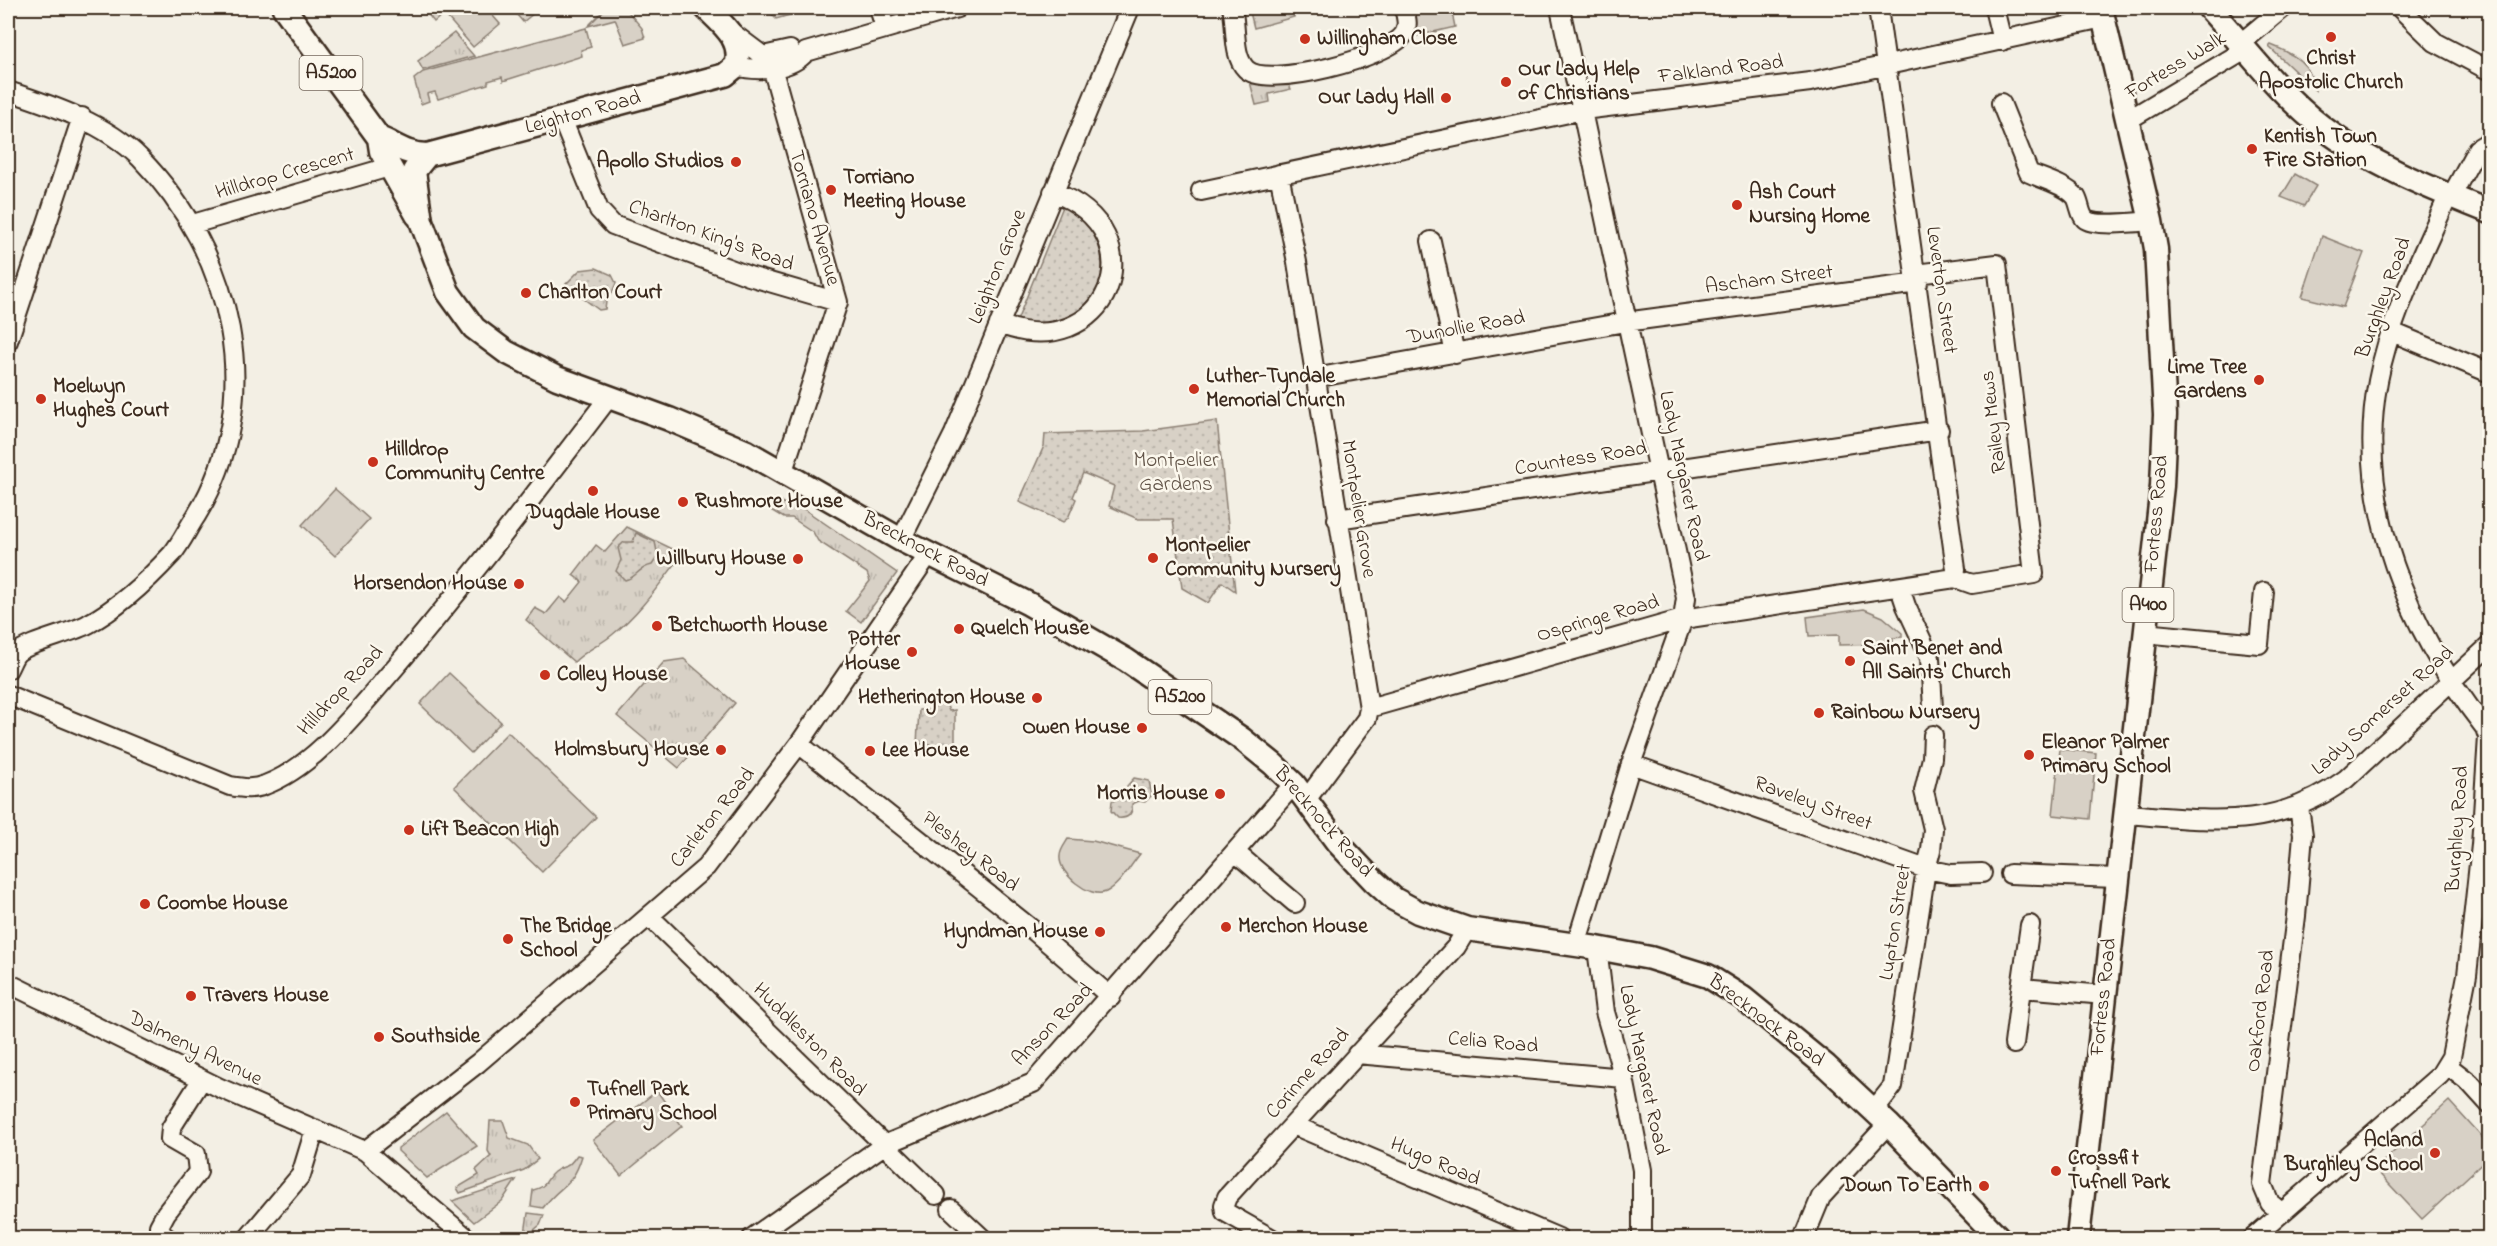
<svg xmlns="http://www.w3.org/2000/svg" width="2497" height="1246" viewBox="0 0 2497 1246" font-family="'Indie Flower',sans-serif">
	<defs>
		<pattern id="grass-tufts" width="24" height="20" patternUnits="userSpaceOnUse" patternTransform="scale(1.5)"><rect width="24" height="20" fill="#d8d1c6"/><path d="M3 7l-1-3M5 7V3M7 7l1-3M15 17l-1-3M17 17v-4M19 17l1-3" fill="none" stroke="#bab4aa"/></pattern>
		<pattern id="park-dots" width="8" height="8" patternUnits="userSpaceOnUse" patternTransform="scale(1.5)"><rect width="8" height="8" fill="#d8d1c6"/><path d="M2 2h.1M6 6h.1" fill="none" stroke="#bab4aa" stroke-width="1.8" stroke-linecap="round"/></pattern>
	</defs>
	<rect width="100%" height="100%" fill="#f3efe4"/>
	<filter id="ink" filterUnits="userSpaceOnUse"><feTurbulence type="fractalNoise" baseFrequency=".0167" numOctaves="2"/><feDisplacementMap in="SourceGraphic" scale="12" xChannelSelector="R" yChannelSelector="G"/><feConvolveMatrix kernelMatrix="1 2 1 2 8 2 1 2 1" color-interpolation-filters="sRGB"/></filter>
	<g filter="url(#ink)">
		<path fill="url(#grass-tufts)" stroke="#8a7e72" stroke-width="1.5" d="M 423,8 L 436,8 L 442,15 L 434,22 Z
			M 511,8 L 540,8 L 523,22 Z
			M 1249,8 L 1291,8 L 1294,17 L 1254,28 Z
			M 454,33 L 474,56 L 423,70 L 418,61 Z
			M 2271,45 C 2294,54 2311,63 2315,90 L 2269,47 Z
			M 1249,78 L 1289,85 L 1291,89 L 1269,94 L 1270,102 L 1256,105 Z
			M 775,499 L 787,505 L 795,503 L 897,573 L 861,622 L 846,611 L 870,581 L 867,573 L 818,541 L 813,532 L 792,518 L 784,518 L 769,509 Z
			M 627,527 L 683,554 C 661,582 640,613 612,635 C 600,645 586,650 574,662 L 526,620 L 535,608 L 546,614 L 560,597 L 566,602 L 582,582 L 573,575 L 596,545 L 605,552 Z
			M 684,659 L 735,703 L 679,768 L 617,716 L 664,662 Z
			M 490,1121 L 503,1121 L 509,1138 L 528,1145 L 538,1159 L 524,1170 L 460,1193 L 457,1188 L 479,1175 L 476,1170 L 491,1156 L 488,1151 Z
			M 577,1155 L 582,1156 C 572,1189 561,1183 543,1208 L 531,1206 L 533,1190 C 549,1186 544,1180 554,1172 C 566,1163 565,1172 577,1155 Z
			M 516,1180 L 502,1201 L 474,1222 L 452,1201 Z
			M 528,1213 L 544,1215 L 540,1225 L 529,1234 L 525,1234 Z"/>
		<path fill="url(#park-dots)" stroke="#8a7e72" stroke-width="1.5" d="M 1064,204 C 1111,228 1119,302 1062,320 C 1057,322 1050,325 1044,325 C 1035,325 1025,322 1017,321 Z
			M 596,268 L 612,275 L 616,283 L 612,293 L 607,295 L 605,309 L 599,310 L 565,285 L 580,270 Z
			M 1217,421 L 1235,591 L 1222,582 L 1208,603 L 1182,588 L 1173,519 L 1138,519 L 1109,506 L 1114,486 L 1083,473 L 1073,497 L 1076,499 L 1068,518 L 1063,522 L 1019,502 L 1044,446 L 1045,434 L 1143,431 Z
			M 636,533 L 655,542 L 658,556 L 652,565 C 637,568 637,578 625,580 L 616,571 L 621,560 L 618,548 L 624,542 L 633,542 Z
			M 941,699 L 952,700 L 947,706 L 949,711 L 955,710 L 955,744 L 935,750 L 930,744 L 917,744 L 919,710 L 932,710 Z
			M 1134,778 L 1149,781 L 1152,795 L 1145,802 L 1139,801 L 1132,804 C 1133,814 1128,819 1118,818 L 1111,811 L 1112,801 L 1128,794 L 1127,786 Z"/>
		<path fill="#d8d1c6" stroke="#8a7e72" stroke-width="1.5" d="M 439,8 L 486,8 L 500,24 L 473,47 Z
			M 606,8 L 625,8 L 642,28 L 645,38 L 625,44 L 615,19 L 588,26 Z
			M 766,8 L 803,8 L 804,11 L 776,19 Z
			M 1409,8 L 1451,8 L 1455,27 L 1416,36 Z
			M 586,28 L 591,47 L 581,50 L 582,56 L 503,81 L 502,77 L 488,81 L 488,84 L 438,99 L 435,92 L 427,94 L 429,101 L 421,104 L 414,79 L 423,72 Z
			M 2295,174 L 2316,186 L 2304,206 L 2281,197 Z
			M 2322,236 L 2364,253 L 2343,307 L 2302,297 Z
			M 335,489 L 369,519 L 335,556 L 302,525 Z
			M 1864,609 L 1883,617 L 1902,633 L 1902,637 L 1893,638 L 1893,644 L 1839,645 L 1839,635 L 1809,636 L 1807,617 Z
			M 449,673 L 501,722 L 471,753 L 420,704 Z
			M 508,732 L 596,817 L 542,872 L 454,787 Z
			M 2060,749 L 2096,753 L 2090,819 L 2053,815 Z
			M 1068,839 L 1093,841 L 1140,854 C 1130,866 1120,885 1106,892 C 1089,899 1058,873 1060,856 C 1060,850 1065,844 1068,839 Z
			M 657,1091 L 682,1126 L 621,1176 L 593,1140 Z
			M 2449,1101 L 2489,1145 L 2489,1157 L 2422,1219 L 2375,1169 Z
			M 446,1111 L 477,1146 L 427,1178 L 398,1151 L 398,1148 Z"/>
		<g fill="none" stroke-linecap="round" stroke-linejoin="round">
			<defs>
				<path id="minor" d="M 879,8 L 885,28
					M 1232,8 C 1237,25 1232,55 1246,69 C 1267,90 1389,57 1404,34 C 1409,25 1406,17 1404,8
					M 1560,8 L 1686,598 L 1683,619 L 1631,764 L 1576,945
					M 1878,8 L 1956,569 L 1955,578
					M 1994,8 L 2002,41
					M 2400,8 L 2435,42 L 2490,71
					M 731,32 L 763,56 L 790,50
					M 2241,43 L 2283,8
					M 736,66 C 757,72 791,70 806,52 L 957,8
					M 772,67 L 838,302 L 783,471
					M 8,91 C 54,106 105,123 140,158 C 233,253 268,398 196,516 C 188,528 181,543 172,554 C 148,580 120,607 88,624 C 72,633 27,643 17,653 C 13,657 11,664 8,669
					M 2001,103 L 2029,173 C 2043,179 2066,185 2076,197 C 2080,204 2080,214 2085,219 C 2093,227 2139,222 2151,221
					M 562,119 L 599,210 L 613,225 L 749,276 L 838,302
					M 2128,120 L 2247,49
					M 1279,174 L 1297,262 L 1369,708
					M 1201,191 L 1583,110 L 1810,82 L 2103,18
					M 2452,195 L 2477,149 L 2490,141
					M 193,224 L 389,167
					M 1431,241 L 1455,354
					M 1916,274 L 1997,264 L 2034,574 L 1972,584 L 1955,578
					M 999,324 C 1107,367 1162,233 1053,192
					M 2392,332 L 2490,373
					M 8,341 L 82,117
					M 1314,378 L 1625,322 L 1918,283
					M 1337,519 L 1939,430
					M 901,540 L 954,434 L 1130,8
					M 1900,588 L 1906,606 L 1930,658 L 1933,708
					M 2144,633 L 2259,644 L 2264,592
					M 8,695 L 230,786 C 242,788 253,790 265,785 C 314,767 359,709 392,671 C 468,582 539,489 609,397
					M 799,744 L 1033,930 L 1111,997
					M 1631,764 L 1926,869 L 1951,874 L 1982,873
					M 1306,800 L 1367,718 L 1369,708 L 1683,619 L 1955,578
					M 2125,814 C 2209,820 2274,832 2346,779 L 2490,645
					M 1235,852 L 1295,903
					M 2010,874 L 2116,878
					M 650,917 L 936,1195
					M 1597,948 L 1605,1012 L 1624,1078 L 1642,1170 L 1642,1238
					M 8,983 L 220,1088 L 365,1151 L 467,1238
					M 2021,988 L 2030,925
					M 2014,1044 L 2021,988 L 2105,995
					M 1357,1054 L 1624,1078
					M 2448,1066 L 2470,1083 L 2490,1105
					M 1874,1110 L 1893,1086 L 1926,869 L 1931,850 L 1933,829 L 1924,791 L 1932,758 L 1933,735
					M 1293,1125 L 1559,1238
					M 365,1151 L 478,1063 L 706,867 L 799,744 L 929,554
					M 951,1209 L 982,1238
					M 2282,1213 L 2270,1203 L 2262,1184 L 2296,916 L 2303,835 L 2299,807
					M 167,1238 L 162,1234 L 159,1226 L 166,1213 L 198,1172 L 196,1154 L 170,1139 L 171,1128 L 202,1079
					M 248,1238 L 301,1175 L 315,1129
					M 752,1238 L 884,1145 L 1033,1083 L 1294,784
					M 1271,1238 L 1225,1212 L 1224,1205 L 1227,1197 L 1456,947 L 1467,929
					M 1804,1238 L 1821,1197 L 1888,1124
					M 2253,1238 L 2440,1075 L 2451,1057 L 2467,975 L 2481,845 L 2488,737 L 2485,728 C 2410,632 2354,506 2378,381 C 2390,317 2423,254 2449,194"/>
				<path id="major" d="M 284,8 L 379,138 L 381,151 L 417,215
					M 2209,8 C 2245,47 2279,94 2322,127 C 2371,165 2433,189 2490,212
					M 379,138 C 398,146 405,154 427,155 L 725,75 L 736,66 C 744,40 722,24 706,8
					M 427,155 L 414,171 L 421,221 L 448,292 L 474,328 L 506,352 L 557,378 L 669,419 L 747,452 L 901,540 L 1029,604 L 1126,660 L 1242,739 L 1273,764 L 1294,784 L 1337,842 L 1374,881 L 1394,899 L 1418,912 L 1467,929 L 1597,948 L 1650,958 L 1708,976 L 1743,998 L 1826,1066 L 1888,1124 L 1999,1238
					M 2078,1238 L 2162,486 L 2165,415 L 2156,249 L 2151,221 L 2101,8"/>
			</defs>
			<use href="#minor" stroke="#3b2a1e" stroke-width="22"/>
			<use href="#major" stroke="#3b2a1e" stroke-width="27"/>
			<use href="#minor" stroke="#fbf7ec" stroke-width="18"/>
			<use href="#major" stroke="#fbf7ec" stroke-width="22"/>
		</g>
	</g>
	<g fill="#c8321e" stroke="#fbf7ec" stroke-width="2">
		<circle cx="2331" cy="37" r="6"/>
		<circle cx="1305" cy="39" r="6"/>
		<circle cx="1506" cy="82" r="6"/>
		<circle cx="1446" cy="98" r="6"/>
		<circle cx="2252" cy="149" r="6"/>
		<circle cx="736" cy="162" r="6"/>
		<circle cx="831" cy="190" r="6"/>
		<circle cx="1737" cy="205" r="6"/>
		<circle cx="526" cy="293" r="6"/>
		<circle cx="2259" cy="380" r="6"/>
		<circle cx="1194" cy="389" r="6"/>
		<circle cx="41" cy="399" r="6"/>
		<circle cx="373" cy="462" r="6"/>
		<circle cx="593" cy="491" r="6"/>
		<circle cx="683" cy="502" r="6"/>
		<circle cx="1153" cy="558" r="6"/>
		<circle cx="798" cy="559" r="6"/>
		<circle cx="519" cy="584" r="6"/>
		<circle cx="657" cy="626" r="6"/>
		<circle cx="959" cy="629" r="6"/>
		<circle cx="912" cy="652" r="6"/>
		<circle cx="1850" cy="661" r="6"/>
		<circle cx="545" cy="675" r="6"/>
		<circle cx="1037" cy="698" r="6"/>
		<circle cx="1819" cy="713" r="6"/>
		<circle cx="1142" cy="728" r="6"/>
		<circle cx="721" cy="750" r="6"/>
		<circle cx="870" cy="751" r="6"/>
		<circle cx="2029" cy="755" r="6"/>
		<circle cx="1220" cy="794" r="6"/>
		<circle cx="409" cy="830" r="6"/>
		<circle cx="145" cy="904" r="6"/>
		<circle cx="1226" cy="927" r="6"/>
		<circle cx="1100" cy="932" r="6"/>
		<circle cx="508" cy="939" r="6"/>
		<circle cx="191" cy="996" r="6"/>
		<circle cx="379" cy="1037" r="6"/>
		<circle cx="575" cy="1102" r="6"/>
		<circle cx="2435" cy="1153" r="6"/>
		<circle cx="2056" cy="1171" r="6"/>
		<circle cx="1984" cy="1186" r="6"/>
	</g>
	<g text-anchor="middle" dominant-baseline="central" stroke-width="5" stroke-linejoin="round" paint-order="stroke">
		<g fill="#fbf7ec" stroke="#75685c" stroke-width="1.5">
			<rect x="299.5" y="56" width="63" height="34" rx="4.5"/>
			<rect x="2122.5" y="588" width="51" height="34" rx="4.5"/>
			<rect x="1148.5" y="680" width="63" height="34" rx="4.5"/>
		</g>
		<g font-size="20" font-weight="bold" fill="#3b2a1e">
			<text x="331" y="73">A5200</text>
			<text x="2148" y="605">A400</text>
			<text x="1180" y="697">A5200</text>
		</g>
		<g font-size="21" font-weight="bold" fill="#3b2a1e" stroke="#fbf7ec" text-anchor="start">
			<text x="1317" y="39">Willingham Close</text>
			<text x="2331" y="59" text-anchor="middle">Christ<tspan x="2331" dy="24">Apostolic Church</tspan></text>
			<text x="1518" y="70">Our Lady Help<tspan x="1518" dy="24">of Christians</tspan></text>
			<text x="1434" y="98" text-anchor="end">Our Lady Hall</text>
			<text x="2264" y="137">Kentish Town<tspan x="2264" dy="24">Fire Station</tspan></text>
			<text x="724" y="162" text-anchor="end">Apollo Studios</text>
			<text x="843" y="178">Torriano<tspan x="843" dy="24">Meeting House</tspan></text>
			<text x="1749" y="193">Ash Court<tspan x="1749" dy="24">Nursing Home</tspan></text>
			<text x="538" y="293">Charlton Court</text>
			<text x="2247" y="368" text-anchor="end">Lime Tree<tspan x="2247" dy="24">Gardens</tspan></text>
			<text x="1206" y="377">Luther-Tyndale<tspan x="1206" dy="24">Memorial Church</tspan></text>
			<text x="53" y="387">Moelwyn<tspan x="53" dy="24">Hughes Court</tspan></text>
			<text x="385" y="450">Hilldrop<tspan x="385" dy="24">Community Centre</tspan></text>
			<text x="695" y="502">Rushmore House</text>
			<text x="593" y="513" text-anchor="middle">Dugdale House</text>
			<text x="1165" y="546">Montpelier<tspan x="1165" dy="24">Community Nursery</tspan></text>
			<text x="786" y="559" text-anchor="end">Willbury House</text>
			<text x="507" y="584" text-anchor="end">Horsendon House</text>
			<text x="669" y="626">Betchworth House</text>
			<text x="971" y="629">Quelch House</text>
			<text x="900" y="640" text-anchor="end">Potter<tspan x="900" dy="24">House</tspan></text>
			<text x="1862" y="649">Saint Benet and<tspan x="1862" dy="24">All Saints' Church</tspan></text>
			<text x="557" y="675">Colley House</text>
			<text x="1025" y="698" text-anchor="end">Hetherington House</text>
			<text x="1831" y="713">Rainbow Nursery</text>
			<text x="1130" y="728" text-anchor="end">Owen House</text>
			<text x="2041" y="743">Eleanor Palmer<tspan x="2041" dy="24">Primary School</tspan></text>
			<text x="709" y="750" text-anchor="end">Holmsbury House</text>
			<text x="882" y="751">Lee House</text>
			<text x="1208" y="794" text-anchor="end">Morris House</text>
			<text x="421" y="830">Lift Beacon High</text>
			<text x="157" y="904">Coombe House</text>
			<text x="520" y="927">The Bridge<tspan x="520" dy="24">School</tspan></text>
			<text x="1238" y="927">Merchon House</text>
			<text x="1088" y="932" text-anchor="end">Hyndman House</text>
			<text x="203" y="996">Travers House</text>
			<text x="391" y="1037">Southside</text>
			<text x="587" y="1090">Tufnell Park<tspan x="587" dy="24">Primary School</tspan></text>
			<text x="2423" y="1141" text-anchor="end">Acland<tspan x="2423" dy="24">Burghley School</tspan></text>
			<text x="2068" y="1159">Crossfit<tspan x="2068" dy="24">Tufnell Park</tspan></text>
			<text x="1972" y="1186" text-anchor="end">Down To Earth</text>
		</g>
		<g font-size="21" fill="#3b2a1e" stroke="#fbf7ec">
			<text transform="translate(2176 66) rotate(-31)">Fortess Walk</text>
			<text transform="translate(1721 70) rotate(-7)">Falkland Road</text>
			<text transform="translate(583 113) rotate(-15)">Leighton Road</text>
			<text transform="translate(285 174) rotate(-16)">Hilldrop Crescent</text>
			<text transform="translate(814 218) rotate(74)">Torriano Avenue</text>
			<text transform="translate(711 236) rotate(20)">Charlton King's Road</text>
			<text transform="translate(998 267) rotate(-68)">Leighton Grove</text>
			<text transform="translate(1769 280) rotate(-7)">Ascham Street</text>
			<text transform="translate(1941 290) rotate(82)">Leverton Street</text>
			<text transform="translate(2384 298) rotate(-70)">Burghley Road</text>
			<text transform="translate(1466 328) rotate(-10)">Dunollie Road</text>
			<text transform="translate(1994 422) rotate(-97)">Railey Mews</text>
			<text transform="translate(1581 459) rotate(-9)">Countess Road</text>
			<text transform="translate(1683 476) rotate(78)">Lady Margaret Road</text>
			<text transform="translate(1358 509) rotate(81)">Montpelier Grove</text>
			<text transform="translate(2157 514) rotate(-85)">Fortess Road</text>
			<text transform="translate(925 550) rotate(28)">Brecknock Road</text>
			<text transform="translate(1598 619) rotate(-16)">Ospringe Road</text>
			<text transform="translate(341 691) rotate(-47)">Hilldrop Road</text>
			<text transform="translate(2383 711) rotate(-42)">Lady Somerset Road</text>
			<text transform="translate(1813 804) rotate(20)">Raveley Street</text>
			<text transform="translate(713 818) rotate(-51)">Carleton Road</text>
			<text transform="translate(1323 822) rotate(49)">Brecknock Road</text>
			<text transform="translate(2458 829) rotate(-86)">Burghley Road</text>
			<text transform="translate(970 852) rotate(38)">Pleshey Road</text>
			<text transform="translate(1896 922) rotate(-81)">Lupton Street</text>
			<text transform="translate(2104 997) rotate(-84)">Fortess Road</text>
			<text transform="translate(2261 1011) rotate(-83)">Oakford Road</text>
			<text transform="translate(1766 1021) rotate(37)">Brecknock Road</text>
			<text transform="translate(1053 1025) rotate(-46)">Anson Road</text>
			<text transform="translate(809 1040) rotate(45)">Huddleston Road</text>
			<text transform="translate(1493 1043) rotate(5)">Celia Road</text>
			<text transform="translate(195 1049) rotate(26)">Dalmeny Avenue</text>
			<text transform="translate(1643 1070) rotate(78)">Lady Margaret Road</text>
			<text transform="translate(1308 1074) rotate(-48)">Corinne Road</text>
			<text transform="translate(1435 1162) rotate(23)">Hugo Road</text>
		</g>
		<g font-size="21" fill="#625448" stroke="#fbf7ec">
			<text x="1176" y="461">Montpelier<tspan x="1176" dy="24">Gardens</tspan></text>
		</g>
	</g>
	<rect width="2497" height="1246" fill="none" stroke="#fbf7ec" stroke-width="30"/>
	<rect x="15" y="15" width="2467" height="1216" fill="none" stroke="#3b2a1e" stroke-width="2" filter="url(#ink)"/>
</svg>
